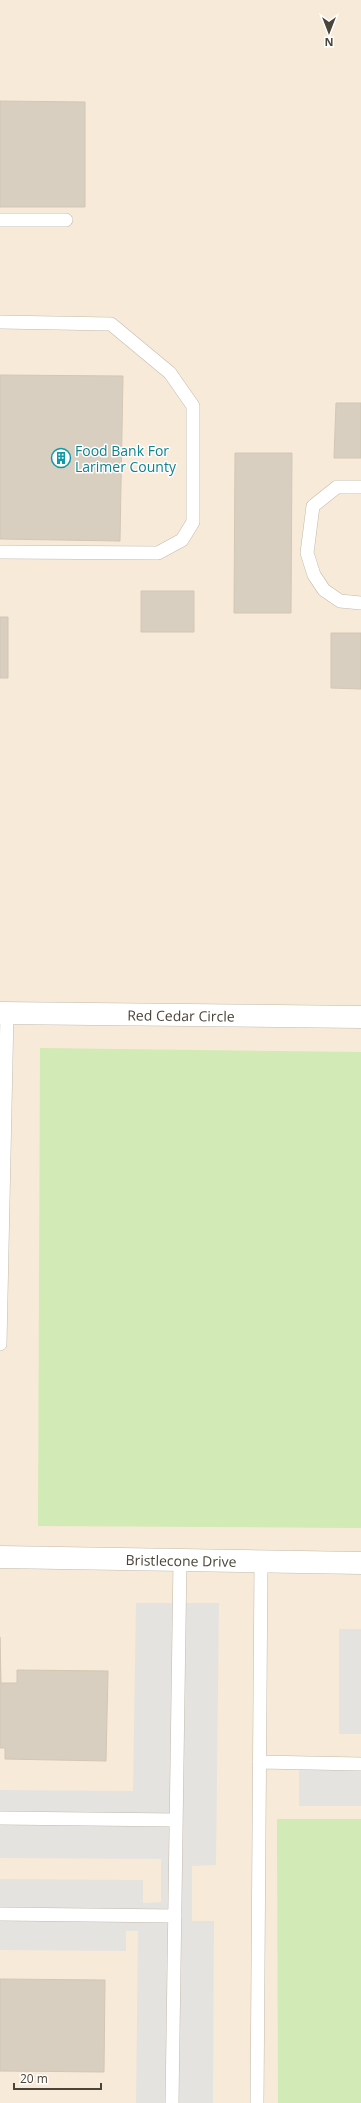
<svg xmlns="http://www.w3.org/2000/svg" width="361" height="2103" viewBox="0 0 361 2103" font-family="'Open Sans',sans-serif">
	<rect width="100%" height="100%" fill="#f6f3ec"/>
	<path fill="#f7ead8" d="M 0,0 L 361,0 L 361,2103 L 0,2103 Z"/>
	<path fill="#d2eab5" d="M 40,1048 L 361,1052 L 361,1528 L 38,1526 Z
		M 277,1819 L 361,1819 L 361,2103 L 278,2103 Z"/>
	<path fill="#e5e3e0" d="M 136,1603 L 219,1603 L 216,1865 L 192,1866 L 192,1921 L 214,1921 L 213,2103 L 136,2103 L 138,1931 L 126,1931 L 126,1951 L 0,1950 L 0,1879 L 143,1880 L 143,1903 L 161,1902 L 161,1859 L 0,1858 L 0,1790 L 133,1791 Z
		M 339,1629 L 361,1629 L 361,1734 L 339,1734 Z
		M 299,1766 L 361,1767 L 361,1806 L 299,1806 Z"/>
	<path fill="#d8cfc1" stroke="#d3c7b4" d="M 0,101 L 85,102 L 85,207 L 0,207 Z
		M 0,375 L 123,376 L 120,541 L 0,539 Z
		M 336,403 L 361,403 L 361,458 L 334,458 Z
		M 235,453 L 292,453 L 291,613 L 234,613 Z
		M 141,591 L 194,591 L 194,632 L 141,632 Z
		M 0,617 L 8,617 L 8,678 L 0,678 Z
		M 331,633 L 361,633 L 361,689 L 331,688 Z
		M 0,1637 L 1,1683 L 17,1683 L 17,1670 L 108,1671 L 106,1761 L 5,1759 L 5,1748 L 0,1748 Z
		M 0,1979 L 105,1980 L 104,2072 L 0,2071 Z"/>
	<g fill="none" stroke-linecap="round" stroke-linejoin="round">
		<defs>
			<path id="service" d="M 0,220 L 66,220
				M 0,322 L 111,324 L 170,373 L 193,406 L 193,522 L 182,540 L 158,553 L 0,552
				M 361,487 L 337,487 L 313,506 L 307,553 L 314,575 L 324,590 L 340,601 L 361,603
				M 0,1344 L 7,1013
				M 259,1762 L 361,1764
				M 0,1818 L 176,1820
				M 0,1914 L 175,1916
				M 172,2103 L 180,1560
				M 257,2103 L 261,1562"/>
			<g id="minor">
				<path id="s1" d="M 0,1013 L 361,1017"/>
				<path id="s2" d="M 0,1557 L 361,1563"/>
			</g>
		</defs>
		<use href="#service" stroke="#c2bbae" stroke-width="14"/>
		<use href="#minor" stroke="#c2bbae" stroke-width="23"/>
		<use href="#service" stroke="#fff" stroke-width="13"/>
		<use href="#minor" stroke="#fff" stroke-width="22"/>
	</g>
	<defs>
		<symbol id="building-ring" viewBox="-11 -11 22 22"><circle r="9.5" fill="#fff" stroke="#0f9aa8" stroke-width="1.5"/><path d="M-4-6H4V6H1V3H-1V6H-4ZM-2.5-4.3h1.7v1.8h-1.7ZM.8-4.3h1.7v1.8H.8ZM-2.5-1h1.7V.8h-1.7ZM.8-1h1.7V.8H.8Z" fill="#0f9aa8"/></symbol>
	</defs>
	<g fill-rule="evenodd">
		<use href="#building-ring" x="50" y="447" width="22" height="22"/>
	</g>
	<g text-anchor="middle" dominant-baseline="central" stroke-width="3" stroke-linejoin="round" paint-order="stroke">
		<g font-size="14" fill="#0d838f" stroke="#fff" text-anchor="start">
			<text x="75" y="450">Food Bank For<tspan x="75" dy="16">Larimer County</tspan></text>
		</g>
		<g font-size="14" fill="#4b4439" stroke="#fff">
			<text stroke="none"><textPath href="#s1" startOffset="181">Red Cedar Circle</textPath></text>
			<text stroke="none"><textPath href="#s2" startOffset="181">Bristlecone Drive</textPath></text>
		</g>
	</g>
	<g transform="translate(329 32) rotate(180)" stroke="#ffffff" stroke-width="3" paint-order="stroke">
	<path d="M0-3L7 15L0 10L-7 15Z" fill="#4b4439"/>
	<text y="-6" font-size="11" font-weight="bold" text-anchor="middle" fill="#4b4439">N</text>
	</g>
	<path d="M14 2083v6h87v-6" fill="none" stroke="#4b4439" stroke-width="2"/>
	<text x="20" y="2083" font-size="12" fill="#4b4439" stroke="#ffffff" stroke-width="3" paint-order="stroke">20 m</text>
</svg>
